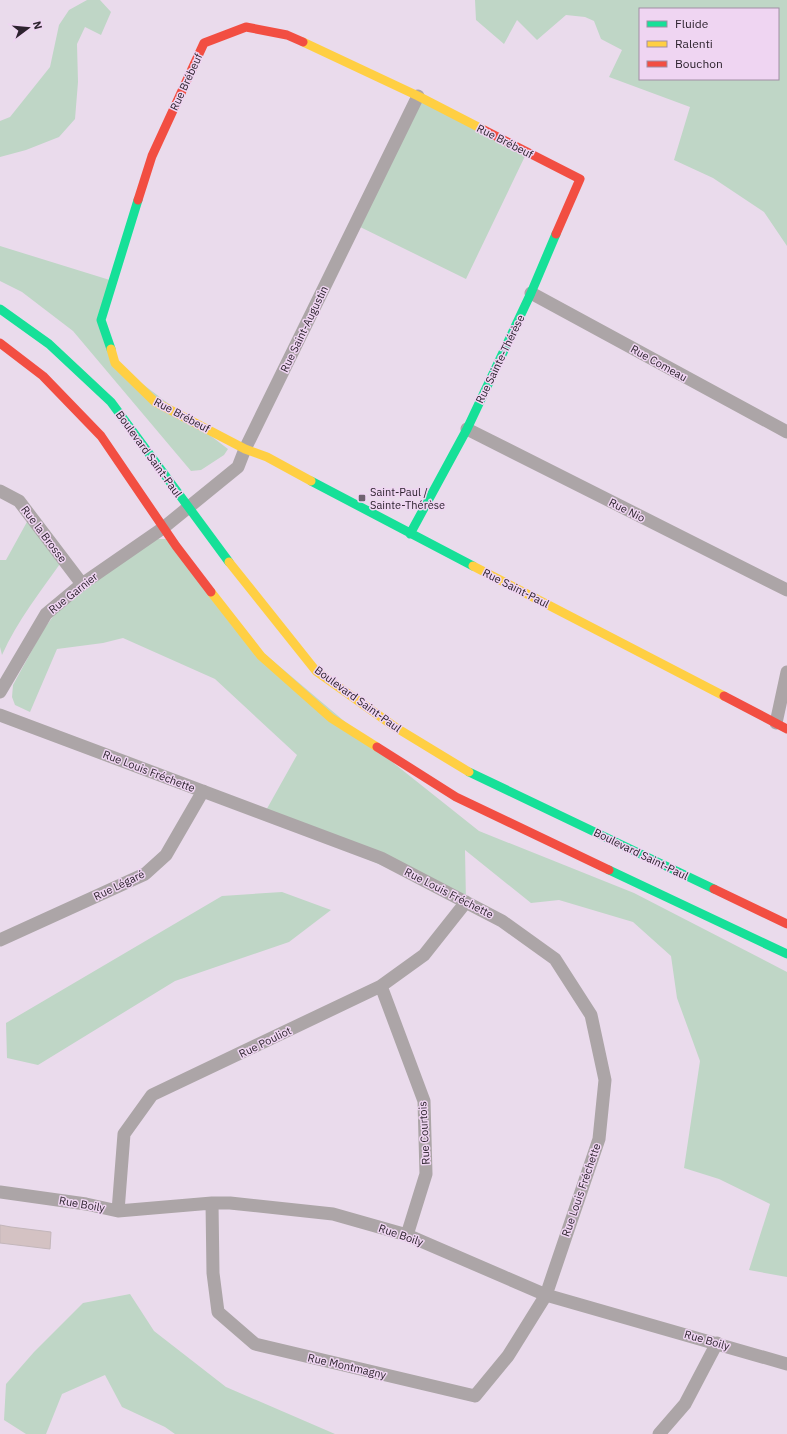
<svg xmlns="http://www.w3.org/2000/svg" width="787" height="1434" viewBox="0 0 787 1434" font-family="'IBM Plex Sans',sans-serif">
	<rect width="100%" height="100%" fill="#eadbec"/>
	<path fill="#bfd6c6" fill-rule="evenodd" d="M 87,0 L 100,0 L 111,12 L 101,35 L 85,27 L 77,44 L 78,82 L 75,119 L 59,137 L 26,150 L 0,157 L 0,121 L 10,117 L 50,67 L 59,25 L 69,10 Z
		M 475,0 L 787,0 L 787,246 L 764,212 L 713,178 L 674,160 L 690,107 L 609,77 L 622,50 L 601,39 L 594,21 L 585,17 L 566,15 L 537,40 L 517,20 L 504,44 L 476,20 ZM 640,9 L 778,9 L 778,79 L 640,79 Z
		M 414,96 L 527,152 L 466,279 L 352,223 Z
		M 0,246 L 113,281 L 101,320 L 115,363 L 228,449 L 224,455 L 201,470 L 191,471 L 73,331 L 22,292 L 0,281 Z
		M 28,520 L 62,561 C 41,591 17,621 2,655 L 0,647 L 0,560 L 6,560 Z
		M 156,539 L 167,539 L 233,627 L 396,765 L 479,831 L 634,893 L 787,972 L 787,1277 L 749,1270 L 770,1204 L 719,1179 L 684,1168 L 700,1061 L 677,998 L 671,956 L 633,922 L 559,900 L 531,903 L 465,850 L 466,902 L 264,814 L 297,755 L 215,679 L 123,638 L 103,643 L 57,649 L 30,712 L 15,705 L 12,697 L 13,685 L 43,630 L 58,610 L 85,588 Z
		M 282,892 L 331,910 L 289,942 L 175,981 L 38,1065 L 7,1058 L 6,1023 L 222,896 Z
		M 130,1294 L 154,1331 L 226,1387 L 335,1434 L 175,1434 L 165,1427 L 122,1407 L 105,1375 L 62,1394 L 46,1434 L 26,1434 L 4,1420 L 6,1384 L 34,1352 L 83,1303 Z"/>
	<path fill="#d4c2c3" stroke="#c3b6ba" d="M 0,1225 L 11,1227 L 51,1232 L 50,1249 L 0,1243 Z"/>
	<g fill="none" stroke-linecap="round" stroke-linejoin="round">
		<path stroke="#aca5a7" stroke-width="13" d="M 531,293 L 787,432
			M 467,429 L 787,590
			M 0,491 L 19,501 L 82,584
			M 0,692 L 46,614 L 82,584 L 163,528 L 238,467 L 245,449 L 418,96
			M 0,715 L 381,858 L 502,921 L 555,959 L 591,1015 L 605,1080 L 599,1139 L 546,1295 L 508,1356 L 475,1396 L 255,1344 L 218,1312 L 213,1273 L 212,1203
			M 776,723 L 787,672
			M 0,940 L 145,874 L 166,855 L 203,791
			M 381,986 L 424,1101 L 426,1174 L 407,1235
			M 0,1192 L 86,1204 L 118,1211 L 212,1203 L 230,1203 L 333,1214 L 407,1235 L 546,1295 L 787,1364
			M 118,1211 L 124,1134 L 152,1095 L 381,986 L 424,955 L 466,902
			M 659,1434 L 685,1404 L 717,1343"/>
		<path stroke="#16e098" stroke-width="9" d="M 0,309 L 49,344 L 111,402 L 229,562
			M 111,349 L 101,320 L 138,200
			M 311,481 L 473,566
			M 410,534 L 467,429 L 531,293 L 556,234
			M 469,772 L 714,889
			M 609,870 L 787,954"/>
		<path stroke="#ffcf43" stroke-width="9" d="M 303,42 L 418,96 L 484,130
			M 111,349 L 115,363 L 155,402 L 245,449 L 267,457 L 311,481
			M 229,562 L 316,671 L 395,727 L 469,772
			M 473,566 L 724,696
			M 211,592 L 261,656 L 331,718 L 377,747"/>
		<path stroke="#f24e42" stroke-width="9" d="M 484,130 L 580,179 L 556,234
			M 138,200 L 152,156 L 204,43 L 246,27 L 287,35 L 303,42
			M 0,343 L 43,376 L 101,436 L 176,546 L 211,592
			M 724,696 L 787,729
			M 377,747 L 456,797 L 609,870
			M 714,889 L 787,924"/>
	</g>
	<rect fill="#6f6370" stroke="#efd5f2" stroke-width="1.5" x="358" y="494" width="8" height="8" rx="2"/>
	<g text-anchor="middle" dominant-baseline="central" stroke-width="3" stroke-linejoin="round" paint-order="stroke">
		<g font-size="11" fill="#2d232e" stroke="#efd5f2">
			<text transform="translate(186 82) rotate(-65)">Rue Brébeuf</text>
			<text transform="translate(505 141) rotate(27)">Rue Brébeuf</text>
			<text transform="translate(304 329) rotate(-64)">Rue Saint-Augustin</text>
			<text transform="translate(500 359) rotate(-64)">Rue Sainte-Thérèse</text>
			<text transform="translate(659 363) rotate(29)">Rue Comeau</text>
			<text transform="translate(182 415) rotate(28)">Rue Brébeuf</text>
			<text transform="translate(149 454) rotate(54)">Boulevard Saint-Paul</text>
			<text transform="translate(627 510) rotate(27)">Rue Nio</text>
			<text transform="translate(44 534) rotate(53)">Rue la Brosse</text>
			<text transform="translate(516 588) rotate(27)">Rue Saint-Paul</text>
			<text transform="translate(73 593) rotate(-38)">Rue Garnier</text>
			<text transform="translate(358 699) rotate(36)">Boulevard Saint-Paul</text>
			<text transform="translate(149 771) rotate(21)">Rue Louis Fréchette</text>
			<text transform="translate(641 854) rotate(26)">Boulevard Saint-Paul</text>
			<text transform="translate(119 885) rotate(-26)">Rue Légaré</text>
			<text transform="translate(449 893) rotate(27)">Rue Louis Fréchette</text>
			<text transform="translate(265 1042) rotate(-26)">Rue Pouliot</text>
			<text transform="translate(424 1133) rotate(-93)">Rue Courtois</text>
			<text transform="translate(581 1190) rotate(-71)">Rue Louis Fréchette</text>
			<text transform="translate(82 1204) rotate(10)">Rue Boily</text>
			<text transform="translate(401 1235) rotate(19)">Rue Boily</text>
			<text transform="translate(707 1340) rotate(16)">Rue Boily</text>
			<text transform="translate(347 1366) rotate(13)">Rue Montmagny</text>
		</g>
		<g font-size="11" fill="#2d232e" stroke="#efd5f2" text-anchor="start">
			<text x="370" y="492">Saint-Paul /<tspan x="370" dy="13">Sainte-Thérèse</tspan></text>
		</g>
	</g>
	<rect x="639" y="8" width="140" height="72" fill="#efd5f2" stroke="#a18ea4"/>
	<rect x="647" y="21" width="20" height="6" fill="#16e098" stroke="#a18ea4"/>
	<text x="675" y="28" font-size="12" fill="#2d232e">Fluide</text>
	<rect x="647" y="41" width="20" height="6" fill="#ffcf43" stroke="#a18ea4"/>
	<text x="675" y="48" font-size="12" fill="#2d232e">Ralenti</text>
	<rect x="647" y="61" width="20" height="6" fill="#f24e42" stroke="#a18ea4"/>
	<text x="675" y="68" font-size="12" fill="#2d232e">Bouchon</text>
	<g transform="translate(28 28) rotate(74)" stroke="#efd5f2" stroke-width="3" paint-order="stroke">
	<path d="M0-3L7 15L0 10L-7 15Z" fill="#2d232e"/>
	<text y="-6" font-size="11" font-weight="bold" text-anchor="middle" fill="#2d232e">N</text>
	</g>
</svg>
